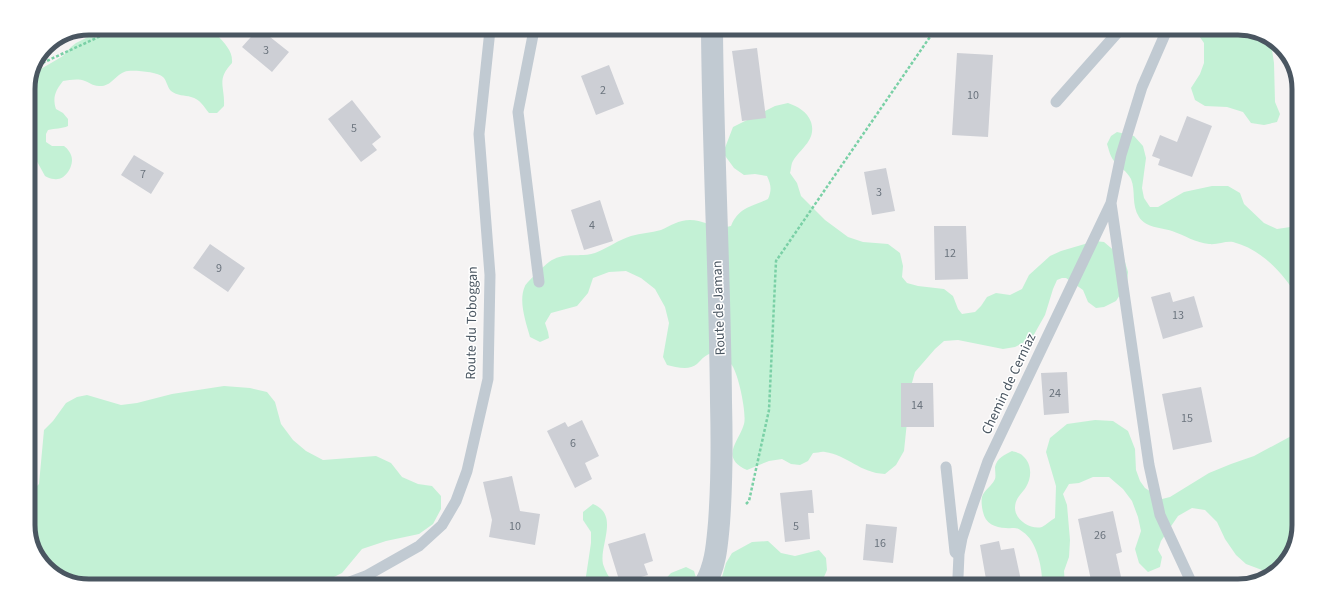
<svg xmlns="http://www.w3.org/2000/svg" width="1327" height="614" viewBox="0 0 1327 614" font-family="'Source Sans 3',sans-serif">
	<rect width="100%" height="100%" fill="#f5f3f3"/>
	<path fill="#c3f1d5" d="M 111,28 L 202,28 L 205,33 L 217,35 C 225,44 233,51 232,63 C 216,80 225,86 224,106 L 217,113 L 209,113 C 204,107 200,99 191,97 C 185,95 177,96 171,91 C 167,87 167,81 163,77 C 158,72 136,70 128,71 C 117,72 113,85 102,86 C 93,86 92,84 85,81 C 78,78 70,80 63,81 C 56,90 52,97 56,109 L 63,113 L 68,119 L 68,126 C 62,129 55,128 48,130 L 46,134 L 46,142 L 52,146 L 64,146 C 68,149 72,154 72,160 C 72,169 64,181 54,179 C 51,179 47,177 45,176 L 34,156 L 28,151 L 28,86 L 34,73 L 63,56 L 71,47 L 76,43 L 92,35 Z
		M 1197,33 L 1261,33 L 1272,42 L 1272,50 L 1274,63 L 1275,102 L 1280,114 L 1277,122 L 1264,125 L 1251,123 L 1243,112 L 1227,107 L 1205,106 L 1195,100 L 1191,88 L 1200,74 L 1204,63 L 1204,43 Z
		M 788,103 C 798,107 807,111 811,122 C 817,141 799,149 792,163 C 791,166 791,170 790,173 L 797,183 L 801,196 L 825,220 L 848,237 L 863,242 L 888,244 L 900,253 L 903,266 L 902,277 L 907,283 L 918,286 L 944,289 L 953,296 L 958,309 L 962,314 L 975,312 L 981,306 L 987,297 L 996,293 L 1010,295 L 1022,289 L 1029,275 L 1050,256 L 1061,251 L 1095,241 L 1104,242 L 1124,259 L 1128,272 L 1127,284 L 1116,301 L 1104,307 L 1096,308 L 1088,302 L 1083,290 L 1066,278 L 1062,278 L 1057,280 L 1053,289 L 1045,315 L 1032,338 L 1015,347 L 1003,349 L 958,340 L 944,341 L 935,349 L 915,372 L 908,397 L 908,412 L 904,451 L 896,465 L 885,474 C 860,473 847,455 825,452 C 822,451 817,453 813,453 L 808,461 L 800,465 L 791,464 L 782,459 L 769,461 L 747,470 C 719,457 739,442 744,424 C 747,414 738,371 731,364 C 727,359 718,356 713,352 C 704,356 703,358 697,364 C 689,371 676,367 667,365 L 663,357 L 669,323 L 665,307 L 655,289 L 641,278 L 626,271 L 609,272 L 593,278 L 588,293 L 577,306 L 551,313 L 545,323 L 548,332 L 549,338 L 540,342 L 530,337 C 526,322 518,301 525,286 C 527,282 545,265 549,262 C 564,251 580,258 595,253 C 608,248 618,240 631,236 C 641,233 651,233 661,230 C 670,226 679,220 690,220 C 704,220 717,230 731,226 C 739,207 751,207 768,199 C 772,190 771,185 767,176 L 755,174 L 744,175 L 734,168 L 723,153 L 733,127 L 775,106 Z
		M 1117,132 L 1134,136 L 1143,146 L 1146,158 L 1142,188 L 1144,198 L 1150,207 L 1158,207 L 1184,192 L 1212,186 L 1228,186 L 1240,193 L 1244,204 L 1264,223 L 1277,229 L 1297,226 L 1297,296 C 1283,273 1261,249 1233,242 C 1225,241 1217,245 1209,244 C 1196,243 1184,235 1172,231 C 1160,227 1146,228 1139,217 C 1131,204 1136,191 1131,179 C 1127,171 1119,167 1114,161 C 1110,156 1109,150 1107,144 L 1111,136 Z
		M 224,386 L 250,388 L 267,392 L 275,402 L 281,424 L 293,440 L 306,451 L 323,460 L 376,456 L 391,463 L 402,477 L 418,484 L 432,486 L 441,496 L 441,509 L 433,524 L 419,534 L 386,541 L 362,549 L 342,573 L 324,582 L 66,581 L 38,559 L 28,529 L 28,490 L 34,489 L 39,484 L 44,430 L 53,421 L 66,403 L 77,397 L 87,395 L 121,405 L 137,403 L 172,394 Z
		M 1095,420 L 1113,421 L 1128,431 L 1135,449 L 1136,470 L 1140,481 L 1145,488 L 1162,499 L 1170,497 L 1209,473 L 1231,464 L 1254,456 L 1295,434 L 1294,548 L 1273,574 L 1246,564 L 1236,555 L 1225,539 L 1217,522 L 1205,510 L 1192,508 L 1178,516 L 1161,541 L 1158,550 L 1162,557 L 1160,567 L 1148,572 L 1139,563 L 1135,549 L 1141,531 L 1138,517 L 1132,501 L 1123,489 L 1109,477 L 1093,477 L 1079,483 L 1069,484 L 1063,494 L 1067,505 L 1070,540 L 1069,557 L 1064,571 L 1065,585 L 1042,585 C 1043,570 1037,541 1023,532 C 1016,526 1014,529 1006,528 C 995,528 985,523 983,512 C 982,508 981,501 982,497 C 984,490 992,486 995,479 C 996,476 995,471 995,467 C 997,458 1004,455 1012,451 C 1015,452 1021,453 1023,456 C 1032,464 1032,477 1026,487 C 1021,495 1015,498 1015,508 C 1015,520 1031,530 1042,527 C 1046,525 1051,520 1055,518 L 1056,486 L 1046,452 L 1050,438 L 1067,424 Z
		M 593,504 C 620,515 599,545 603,564 C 605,571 609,577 613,583 L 585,583 L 591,543 L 591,532 L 583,520 L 583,512 Z
		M 768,541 L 781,553 L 795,556 L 819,550 L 826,558 L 827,570 L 821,584 L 720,584 L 726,563 L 732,553 L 752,542 Z
		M 686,567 L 694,571 L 697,581 L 695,584 L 661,584 L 671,573 Z"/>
	<path fill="#cdcfd5" d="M 258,29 L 260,29 L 289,52 L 272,72 L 242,47 Z
		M 757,48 L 766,118 L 742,121 L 732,51 Z
		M 957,53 L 993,55 L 988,137 L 952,135 Z
		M 609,65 L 624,104 L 596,115 L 581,76 Z
		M 352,100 L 381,137 L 372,144 L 377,150 L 361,162 L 328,119 Z
		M 1187,116 L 1212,126 L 1192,177 L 1158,165 L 1160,159 L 1152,156 L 1160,135 L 1177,142 Z
		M 134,155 L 164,173 L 151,194 L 121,175 Z
		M 886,168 L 895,211 L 872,215 L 864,172 Z
		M 600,200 L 613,241 L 584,250 L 571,210 Z
		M 934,226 L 966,226 L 968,279 L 935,280 Z
		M 210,244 L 245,268 L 228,292 L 193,268 Z
		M 1170,292 L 1173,302 L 1194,296 L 1203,327 L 1163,339 L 1151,297 Z
		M 1067,372 L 1069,413 L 1044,415 L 1041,373 Z
		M 901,383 L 933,383 L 934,427 L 901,427 Z
		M 1201,387 L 1212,442 L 1173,450 L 1162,394 Z
		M 582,420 L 599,456 L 585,463 L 592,479 L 575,488 L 547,431 L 565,422 L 568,427 Z
		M 512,476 L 520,511 L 540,514 L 535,545 L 489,537 L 492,520 L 483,482 Z
		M 812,490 L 814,513 L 808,513 L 810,539 L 785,542 L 780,493 Z
		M 1113,511 L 1122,552 L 1116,554 L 1123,586 L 1092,585 L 1078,519 Z
		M 866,524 L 897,527 L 893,563 L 863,560 Z
		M 645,533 L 653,561 L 644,564 L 648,575 L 620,583 L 608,544 Z
		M 999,541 L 1001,550 L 1014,548 L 1022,585 L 987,585 L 980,545 Z"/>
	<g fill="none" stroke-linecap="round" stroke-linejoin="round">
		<path stroke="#7ad0a6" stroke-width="2.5" stroke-dasharray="3 2" stroke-linecap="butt" d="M 38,65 L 118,28
			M 28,431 L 31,441 L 28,452
			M 746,504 L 749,501 L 769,410 L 776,261 L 934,31"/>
		<path stroke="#c1cad2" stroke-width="11" d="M 534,30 L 518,112 L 539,282
			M 1166,32 L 1142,87 L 1121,155 L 1111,203 L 1149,465 L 1160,515 L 1193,586
			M 1056,102 L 1118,32
			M 946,467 L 955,552 L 956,553
			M 350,582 L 366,576 L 419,546 L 442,525 L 456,501 L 467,471 L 488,379 L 490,275 L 479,134 L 490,30
			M 957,585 L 958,577 L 959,554 L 962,538 L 971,510 L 988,461 L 1111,203"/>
		<path stroke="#c1cad2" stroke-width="22" d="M 705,584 C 716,565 717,544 719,523 C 722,482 722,442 721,402 C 720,278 713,154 712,31"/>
	</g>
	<g text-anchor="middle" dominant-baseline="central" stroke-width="3" stroke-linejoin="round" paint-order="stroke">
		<g font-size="12" fill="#6b747e">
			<text x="266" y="50">3</text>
			<text x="603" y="90">2</text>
			<text x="973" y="95">10</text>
			<text x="354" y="128">5</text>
			<text x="143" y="174">7</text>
			<text x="879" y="192">3</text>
			<text x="592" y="225">4</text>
			<text x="950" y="253">12</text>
			<text x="219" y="268">9</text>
			<text x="1178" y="315">13</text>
			<text x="1055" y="393">24</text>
			<text x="917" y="405">14</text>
			<text x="1187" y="418">15</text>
			<text x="573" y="443">6</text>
			<text x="515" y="526">10</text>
			<text x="796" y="526">5</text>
			<text x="1100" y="535">26</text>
			<text x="880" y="543">16</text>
		</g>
		<g font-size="14" fill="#4a5661" stroke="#fff">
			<text transform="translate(719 308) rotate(-92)">Route de Jaman</text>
			<text transform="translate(472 323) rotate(-89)">Route du Toboggan</text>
			<text transform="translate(1009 384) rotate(-65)">Chemin de Cerniaz</text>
		</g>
	</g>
	<path d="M0 0H1327V614H0ZM89 35H1238A54 54 0 0 1 1292 89V525A54 54 0 0 1 1238 579H89A54 54 0 0 1 35 525V89A54 54 0 0 1 89 35Z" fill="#fff" fill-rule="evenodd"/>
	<path fill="none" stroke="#4a5661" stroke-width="5" d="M89 35H1238A54 54 0 0 1 1292 89V525A54 54 0 0 1 1238 579H89A54 54 0 0 1 35 525V89A54 54 0 0 1 89 35Z"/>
</svg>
